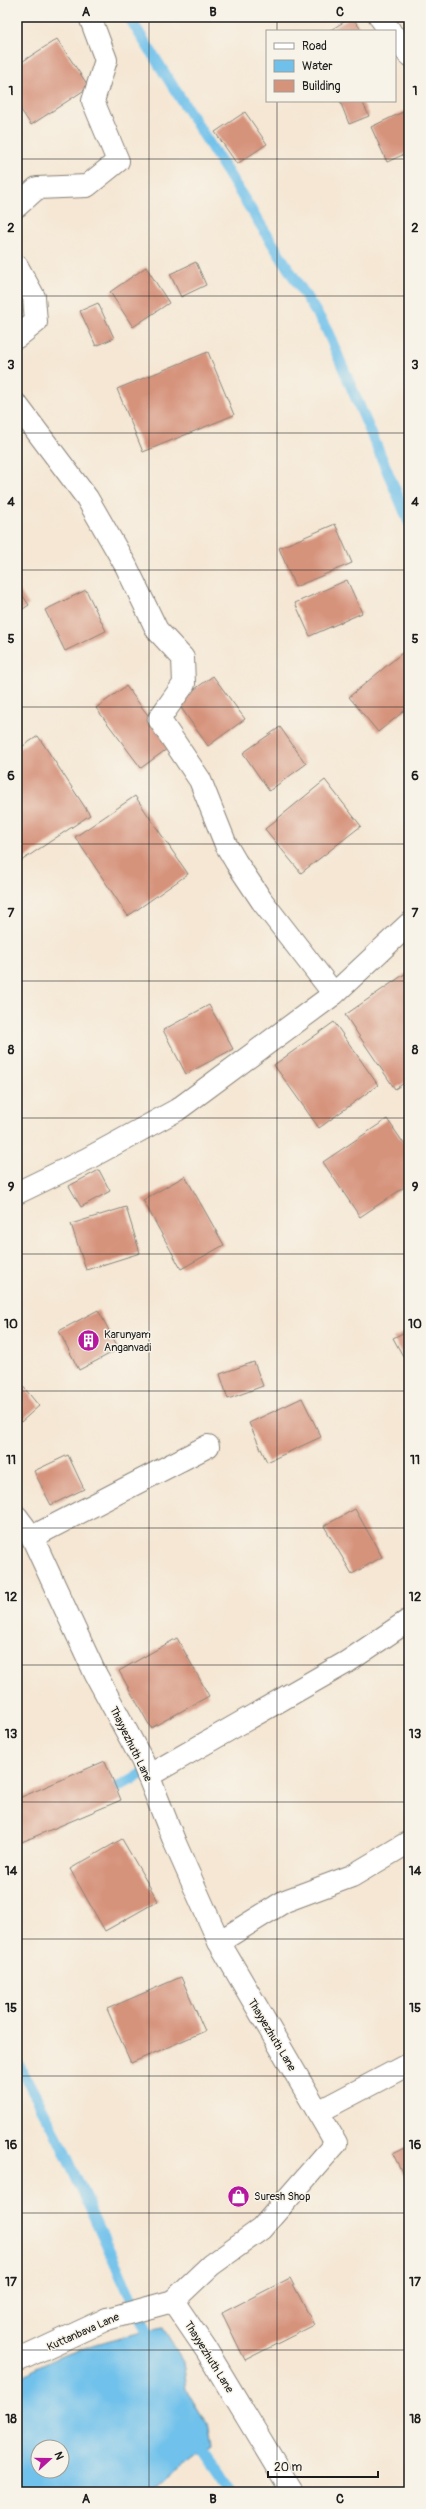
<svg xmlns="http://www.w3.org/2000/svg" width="426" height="2509" viewBox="0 0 426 2509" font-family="Pangolin,sans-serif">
	<rect width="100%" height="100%" fill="#f7f3e8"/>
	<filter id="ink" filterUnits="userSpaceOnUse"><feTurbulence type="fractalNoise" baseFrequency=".025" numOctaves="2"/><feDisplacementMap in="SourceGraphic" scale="8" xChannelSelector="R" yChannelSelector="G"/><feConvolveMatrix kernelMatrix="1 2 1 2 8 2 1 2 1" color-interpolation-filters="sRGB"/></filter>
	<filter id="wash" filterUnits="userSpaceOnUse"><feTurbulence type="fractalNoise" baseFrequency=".012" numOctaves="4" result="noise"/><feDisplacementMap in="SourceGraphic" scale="16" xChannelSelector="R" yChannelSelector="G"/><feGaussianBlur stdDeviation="0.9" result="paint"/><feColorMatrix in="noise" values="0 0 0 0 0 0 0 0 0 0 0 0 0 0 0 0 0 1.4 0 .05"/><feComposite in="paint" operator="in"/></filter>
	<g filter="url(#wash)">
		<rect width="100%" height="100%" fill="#f5e7d4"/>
		<path fill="#6fc1eb" stroke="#466e84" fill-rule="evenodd" d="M 163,2328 L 183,2361 L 187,2390 L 207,2423 L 211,2447 L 164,2483 L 146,2492 L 17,2492 L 17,2380 C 61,2351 112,2338 163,2328 ZM 38,2447 L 62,2447 L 62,2471 L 38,2471 Z"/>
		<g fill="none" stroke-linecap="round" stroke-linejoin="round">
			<path stroke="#6fc1eb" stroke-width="11" d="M 129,17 L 326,328 L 409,522
				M 103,1795 L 149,1770
				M 17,2061 L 59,2140 L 152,2344
				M 195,2440 L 231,2492"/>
		</g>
		<g id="blocks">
			<path fill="#d6937c" d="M 352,17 L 362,31 L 329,31 Z
				M 57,39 L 89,87 L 31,125 L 17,104 L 17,65 Z
				M 340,101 L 362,101 L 369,116 L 349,124 Z
				M 405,111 L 409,119 L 409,152 L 387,162 L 371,127 Z
				M 245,112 L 267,144 L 237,164 L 215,132 Z
				M 196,262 L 206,285 L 181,297 L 170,274 Z
				M 146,267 L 169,303 L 133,327 L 110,292 Z
				M 98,303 L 114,338 L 96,346 L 80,311 Z
				M 208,352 L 234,415 L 143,452 L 117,389 Z
				M 335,524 L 352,563 L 295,587 L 279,548 Z
				M 347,580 L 362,613 L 310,636 L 295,603 Z
				M 17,587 L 29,605 L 17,613 Z
				M 86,590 L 106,631 L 65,651 L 45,610 Z
				M 402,653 L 409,662 L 409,707 L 378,732 L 349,697 Z
				M 213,676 L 245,719 L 208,746 L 177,702 Z
				M 126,686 L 171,746 L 141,768 L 96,708 Z
				M 280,727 L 306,764 L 269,791 L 243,753 Z
				M 38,736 L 90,815 L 18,863 L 17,750 Z
				M 325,780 L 361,826 L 301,873 L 265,829 Z
				M 135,796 L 188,874 L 128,916 L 75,837 Z
				M 409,971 L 409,1080 L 395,1089 L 345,1015 Z
				M 209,1005 L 233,1049 L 186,1074 L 163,1030 Z
				M 334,1022 L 378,1085 L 319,1128 L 274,1065 Z
				M 387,1119 L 409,1151 L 409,1184 L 360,1217 L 323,1162 Z
				M 99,1170 L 110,1191 L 81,1207 L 69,1186 Z
				M 185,1176 L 224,1245 L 181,1269 L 143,1200 Z
				M 126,1207 L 140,1253 L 86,1270 L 71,1224 Z
				M 98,1310 L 119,1349 L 79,1370 L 59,1331 Z
				M 409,1330 L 409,1367 L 393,1338 Z
				M 254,1362 L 263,1386 L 228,1399 L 220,1374 Z
				M 17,1379 L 39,1406 L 21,1422 L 17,1417 Z
				M 302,1398 L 321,1437 L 267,1462 L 249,1423 Z
				M 68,1455 L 84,1489 L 51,1505 L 34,1471 Z
				M 355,1509 L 382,1557 L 352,1574 L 324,1526 Z
				M 177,1638 L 209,1696 L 151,1728 L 119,1671 Z
				M 105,1761 L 121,1800 L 17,1844 L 17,1799 Z
				M 122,1839 L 158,1901 L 105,1931 L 70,1869 Z
				M 181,1977 L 205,2031 L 131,2063 L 107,2009 Z
				M 409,2146 L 409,2186 L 393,2154 Z
				M 290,2278 L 314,2325 L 245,2360 L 222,2313 Z"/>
		</g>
	</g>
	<g filter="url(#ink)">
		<use href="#blocks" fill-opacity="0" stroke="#888278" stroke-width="1"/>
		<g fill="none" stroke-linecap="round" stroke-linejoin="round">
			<defs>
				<path id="street" d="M 380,17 L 390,31
					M 395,37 L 409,55
					M 17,206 L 37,188 L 87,186 L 118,161 L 93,101 L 106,60 L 90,17
					M 17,266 L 34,297 L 36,322 L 17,337
					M 17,405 L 87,498 L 126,566 L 157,630 L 183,658 L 184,684 L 159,719 L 200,780 L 226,845 L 236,862 L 262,901 L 334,994
					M 17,1193 L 87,1159 L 177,1110 L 334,994 L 409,924
					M 32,1537 L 208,1446
					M 148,1776 L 347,1662 L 409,1620
					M 219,1942 L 285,1901 L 352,1876 L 409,1842
					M 318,2112 L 409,2064
					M 107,2319 L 173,2301"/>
				<path id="secondary" d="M 17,1517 L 32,1537 L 95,1673 L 142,1760 L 175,1843 L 219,1942 L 336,2143 L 261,2229 L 211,2265 L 173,2301 L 207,2351 L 292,2492
					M 17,2361 L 107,2319"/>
			</defs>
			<use href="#street" stroke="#888278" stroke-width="24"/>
			<use href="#secondary" stroke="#888278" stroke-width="24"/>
			<use href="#street" stroke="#fff" stroke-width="22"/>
			<use href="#secondary" stroke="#fff" stroke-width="22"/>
		</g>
	</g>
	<path fill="none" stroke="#1c1c1c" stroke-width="1" stroke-opacity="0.55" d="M 149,17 L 149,2492M 277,17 L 277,31M 277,101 L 277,2492M 17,159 L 409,159M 17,296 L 409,296M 17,433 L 409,433M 17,570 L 409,570M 17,707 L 409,707M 17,844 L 409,844M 17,981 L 409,981M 17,1118 L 409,1118M 17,1254 L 409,1254M 17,1391 L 409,1391M 17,1528 L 409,1528M 17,1665 L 409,1665M 17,1802 L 409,1802M 17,1939 L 409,1939M 17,2076 L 409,2076M 17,2213 L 409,2213M 17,2350 L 409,2350"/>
	<defs>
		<symbol id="building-disc" viewBox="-11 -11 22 22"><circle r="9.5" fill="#b5179e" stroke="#f7f3e8"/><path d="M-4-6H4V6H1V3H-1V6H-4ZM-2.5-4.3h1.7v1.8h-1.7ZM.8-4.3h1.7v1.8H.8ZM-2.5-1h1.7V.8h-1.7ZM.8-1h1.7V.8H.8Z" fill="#fff"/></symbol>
		<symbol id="shop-disc" viewBox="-11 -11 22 22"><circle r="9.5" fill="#b5179e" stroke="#f7f3e8"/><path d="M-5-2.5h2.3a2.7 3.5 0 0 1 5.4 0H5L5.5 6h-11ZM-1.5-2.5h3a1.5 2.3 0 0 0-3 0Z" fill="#fff"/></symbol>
	</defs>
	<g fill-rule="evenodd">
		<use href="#building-disc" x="76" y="1328" width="25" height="25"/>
		<use href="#shop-disc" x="226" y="2184" width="25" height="25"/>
	</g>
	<g text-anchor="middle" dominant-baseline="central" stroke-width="3" stroke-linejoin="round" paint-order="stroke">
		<g font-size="11" fill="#1c1c1c" stroke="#f7f3e8" text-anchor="start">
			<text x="104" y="1334">Karunyam<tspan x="104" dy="13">Anganvadi</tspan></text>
			<text x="254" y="2196">Suresh Shop</text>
		</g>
		<g font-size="11" fill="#1c1c1c" stroke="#f7f3e8">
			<text transform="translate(131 1744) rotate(64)">Thayyezhuth Lane</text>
			<text transform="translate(272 2035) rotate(59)">Thayyezhuth Lane</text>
			<text transform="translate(83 2332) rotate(-24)">Kuttanbava Lane</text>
			<text transform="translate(209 2357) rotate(58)">Thayyezhuth Lane</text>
		</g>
	</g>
	<rect width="426" height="2509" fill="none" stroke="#f7f3e8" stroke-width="44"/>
	<rect x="266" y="30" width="130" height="72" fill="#f7f3e8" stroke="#9f9d96"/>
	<rect x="274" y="43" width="20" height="6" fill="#ffffff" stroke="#9f9d96"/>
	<text x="302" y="50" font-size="12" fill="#1c1c1c">Road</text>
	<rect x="274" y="60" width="20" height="12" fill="#6fc1eb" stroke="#9f9d96"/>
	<text x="302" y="70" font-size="12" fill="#1c1c1c">Water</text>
	<rect x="274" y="80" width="20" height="12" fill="#d6937c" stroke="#9f9d96"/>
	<text x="302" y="90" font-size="12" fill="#1c1c1c">Building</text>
	<g transform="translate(50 2459) rotate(69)"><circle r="19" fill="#f7f3e8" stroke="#9f9d96"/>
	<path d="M0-3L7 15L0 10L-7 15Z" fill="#b5179e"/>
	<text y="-6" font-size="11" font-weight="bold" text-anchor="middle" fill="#1c1c1c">N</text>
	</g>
	<path d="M268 2471v6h110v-6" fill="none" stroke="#1c1c1c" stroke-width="2"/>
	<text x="274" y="2471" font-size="12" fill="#1c1c1c" stroke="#f7f3e8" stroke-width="3" paint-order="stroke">20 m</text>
	<rect x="22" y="22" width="382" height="2465" fill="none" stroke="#1c1c1c" stroke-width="1.5"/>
	<g font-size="13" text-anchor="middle" font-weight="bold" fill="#1c1c1c">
		<text x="86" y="16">A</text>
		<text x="213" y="16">B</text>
		<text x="340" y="16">C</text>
		<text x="11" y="95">1</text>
		<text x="415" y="95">1</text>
		<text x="11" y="232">2</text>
		<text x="415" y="232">2</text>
		<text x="11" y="369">3</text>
		<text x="415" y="369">3</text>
		<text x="11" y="506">4</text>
		<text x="415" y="506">4</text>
		<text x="11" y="643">5</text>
		<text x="415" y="643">5</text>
		<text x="11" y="780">6</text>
		<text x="415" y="780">6</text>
		<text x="11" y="917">7</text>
		<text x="415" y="917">7</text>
		<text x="11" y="1054">8</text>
		<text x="415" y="1054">8</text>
		<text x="11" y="1191">9</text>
		<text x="415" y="1191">9</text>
		<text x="11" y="1328">10</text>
		<text x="415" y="1328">10</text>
		<text x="11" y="1464">11</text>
		<text x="415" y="1464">11</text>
		<text x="11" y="1601">12</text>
		<text x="415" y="1601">12</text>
		<text x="11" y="1738">13</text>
		<text x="415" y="1738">13</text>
		<text x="11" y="1875">14</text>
		<text x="415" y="1875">14</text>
		<text x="11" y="2012">15</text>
		<text x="415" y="2012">15</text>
		<text x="11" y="2149">16</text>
		<text x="415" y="2149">16</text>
		<text x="11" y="2286">17</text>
		<text x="415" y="2286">17</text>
		<text x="11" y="2423">18</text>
		<text x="415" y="2423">18</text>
		<text x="86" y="2503">A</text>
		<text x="213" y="2503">B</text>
		<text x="340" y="2503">C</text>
	</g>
</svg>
